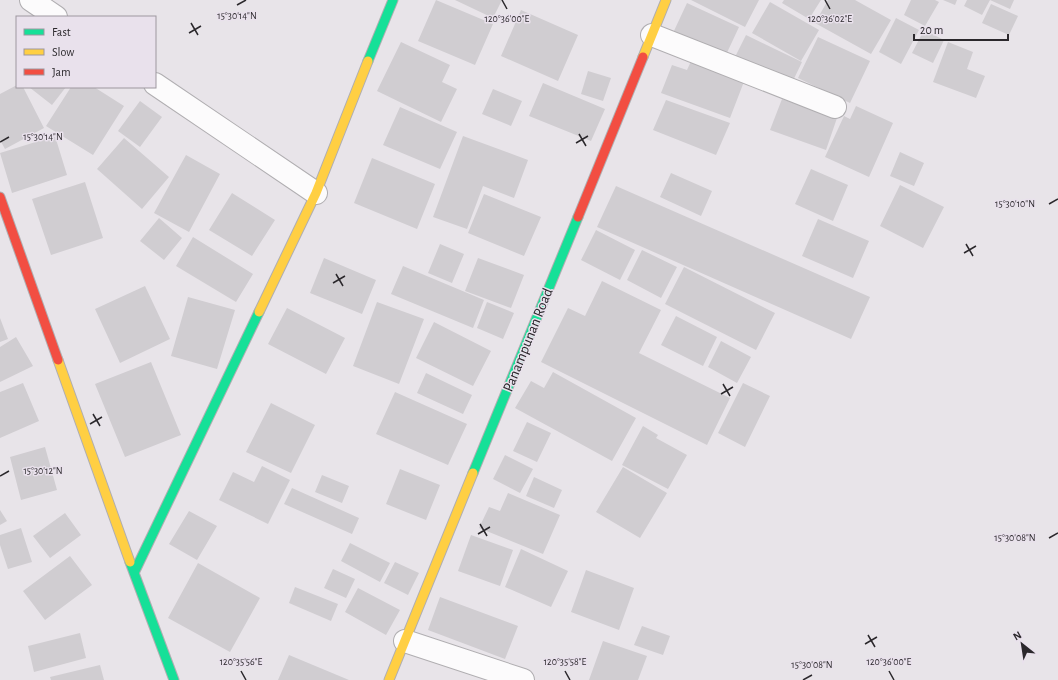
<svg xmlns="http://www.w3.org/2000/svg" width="1058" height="680" viewBox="0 0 1058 680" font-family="'Alegreya Sans',sans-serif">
	<rect width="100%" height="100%" fill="#e8e4e9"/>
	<path fill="#d0cdd1" d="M 436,0 L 493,24 L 475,65 L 418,41 Z
		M 455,0 L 502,0 L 493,18 Z
		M 691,0 L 759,0 L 745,27 Z
		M 784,0 L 821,0 L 809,19 L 782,3 Z
		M 828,0 L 855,0 L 891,20 L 871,54 L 815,23 Z
		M 911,0 L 935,0 L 939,2 L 925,26 L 904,15 Z
		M 943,0 L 957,0 L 955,5 Z
		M 967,0 L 1014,0 L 1010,9 L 990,0 L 982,15 L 964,6 Z
		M 770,2 L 819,30 L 801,61 L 752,33 Z
		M 687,3 L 739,27 L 725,57 L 673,33 Z
		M 991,4 L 1018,16 L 1009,35 L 982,23 Z
		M 521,10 L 578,35 L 558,81 L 501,56 Z
		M 896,18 L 919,30 L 901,64 L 879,52 Z
		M 924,30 L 944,40 L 933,63 L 912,53 Z
		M 746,35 L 802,62 L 790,87 L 734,59 Z
		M 818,37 L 870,61 L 850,103 L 798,78 Z
		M 401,42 L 450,65 L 442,82 L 457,89 L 441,122 L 377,91 Z
		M 948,42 L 973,52 L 967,69 L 985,76 L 976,98 L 933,82 Z
		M 692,59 L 745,79 L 730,118 L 661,93 L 672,65 L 687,70 Z
		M 588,71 L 611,78 L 603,101 L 581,94 Z
		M 543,83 L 605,109 L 591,141 L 529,116 Z
		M 17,85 L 17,87 L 23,87 L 44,128 L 5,149 L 0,140 L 0,94 Z
		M 29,87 L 66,87 L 52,105 Z
		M 71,87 L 94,87 L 124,106 L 93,155 L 46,126 Z
		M 493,89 L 522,101 L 511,126 L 482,114 Z
		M 782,99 L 837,118 L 826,150 L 770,130 Z
		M 666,100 L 730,123 L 716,155 L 653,130 Z
		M 140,101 L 162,117 L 140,147 L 118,131 Z
		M 856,106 L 893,123 L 869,177 L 825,157 L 844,116 L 850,119 Z
		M 400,107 L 457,132 L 440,169 L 383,145 Z
		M 55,136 L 67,175 L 12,193 L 0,153 Z
		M 463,136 L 528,160 L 514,198 L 483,186 L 467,229 L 433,217 Z
		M 124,138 L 169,177 L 142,209 L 97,169 Z
		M 900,152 L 924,163 L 914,186 L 890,176 Z
		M 186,155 L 220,174 L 189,232 L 154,213 Z
		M 372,158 L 435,184 L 417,229 L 354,203 Z
		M 811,169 L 848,185 L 833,221 L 795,204 Z
		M 671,173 L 712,191 L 701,216 L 660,197 Z
		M 85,182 L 103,238 L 51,255 L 32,199 Z
		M 900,185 L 944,207 L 923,248 L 880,226 Z
		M 616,186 L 870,297 L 851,339 L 597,227 Z
		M 232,193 L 275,220 L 252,256 L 209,230 Z
		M 484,194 L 541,217 L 524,256 L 468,233 Z
		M 159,218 L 182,238 L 164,260 L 140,241 Z
		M 818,219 L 869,241 L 853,278 L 802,256 Z
		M 596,230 L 635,250 L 620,280 L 581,260 Z
		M 193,237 L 253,274 L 236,302 L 176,266 Z
		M 440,244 L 464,254 L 452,283 L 428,273 Z
		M 642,250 L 677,267 L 661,298 L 627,280 Z
		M 324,258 L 376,280 L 362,314 L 310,293 Z
		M 478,258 L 524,275 L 511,308 L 465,291 Z
		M 403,266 L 484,300 L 473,328 L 391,294 Z
		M 684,267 L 775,313 L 756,350 L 665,304 Z
		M 602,281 L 661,310 L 639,353 L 730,398 L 707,445 L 541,362 L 568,308 L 585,316 Z
		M 145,286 L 170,339 L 120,363 L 95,309 Z
		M 188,297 L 235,310 L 217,369 L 171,356 Z
		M 377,302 L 424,319 L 399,384 L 353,366 Z
		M 487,302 L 514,313 L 503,339 L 477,328 Z
		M 287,308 L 345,338 L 326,374 L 268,344 Z
		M 676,316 L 717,337 L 703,366 L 661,345 Z
		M 0,318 L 8,339 L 0,342 Z
		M 434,322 L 491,351 L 473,386 L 416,358 Z
		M 16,337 L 33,366 L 0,382 L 0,347 Z
		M 721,341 L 751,357 L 737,383 L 708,367 Z
		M 151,362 L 181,435 L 125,457 L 95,384 Z
		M 553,372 L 636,418 L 612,461 L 515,408 L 531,381 L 544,388 Z
		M 426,373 L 472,395 L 463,414 L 417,393 Z
		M 23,383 L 39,421 L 0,438 L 0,392 Z
		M 743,383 L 770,396 L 745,447 L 718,433 Z
		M 395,392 L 467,424 L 448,465 L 376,434 Z
		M 271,403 L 315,425 L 291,473 L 246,452 Z
		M 527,422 L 551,433 L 537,462 L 513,451 Z
		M 643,426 L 658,435 L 656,438 L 687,455 L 668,489 L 622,465 Z
		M 45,447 L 57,490 L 21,500 L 10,457 Z
		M 505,455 L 533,469 L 520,493 L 493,479 Z
		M 262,466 L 290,480 L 268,524 L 219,500 L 233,472 L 254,482 Z
		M 623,467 L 667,493 L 640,538 L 596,512 Z
		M 400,469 L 440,485 L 426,520 L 386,504 Z
		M 322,475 L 349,486 L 342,503 L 315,492 Z
		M 534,477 L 562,490 L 554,508 L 526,496 Z
		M 292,488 L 359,518 L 352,534 L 284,504 Z
		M 508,493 L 560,515 L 543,554 L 479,528 L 489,507 L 500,511 Z
		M 0,510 L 7,521 L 0,525 Z
		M 189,511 L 217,526 L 197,560 L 169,544 Z
		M 65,513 L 81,535 L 50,558 L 33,536 Z
		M 21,528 L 32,562 L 8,569 L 0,545 L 0,535 Z
		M 471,535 L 513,550 L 500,586 L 458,571 Z
		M 350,543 L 390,563 L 380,582 L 341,561 Z
		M 521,549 L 568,571 L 551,607 L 505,587 Z
		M 70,556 L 92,585 L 45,620 L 23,591 Z
		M 395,562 L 419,573 L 408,595 L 384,583 Z
		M 198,563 L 260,598 L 230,652 L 168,618 Z
		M 333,569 L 355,579 L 346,598 L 324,588 Z
		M 586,570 L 634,588 L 619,630 L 571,612 Z
		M 295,587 L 338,604 L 331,621 L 289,603 Z
		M 358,588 L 400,610 L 386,635 L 345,612 Z
		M 440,597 L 518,626 L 505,659 L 428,630 Z
		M 642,626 L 670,636 L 663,655 L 634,645 Z
		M 80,633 L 86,658 L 34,672 L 28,646 Z
		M 603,641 L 647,656 L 638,680 L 589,680 Z
		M 289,655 L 349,680 L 278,680 Z
		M 100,665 L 104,680 L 51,680 L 50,677 Z"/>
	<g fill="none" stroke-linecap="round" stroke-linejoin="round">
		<defs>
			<path id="street" d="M 31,0 L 56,17
				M 652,35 L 835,107
				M 155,84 L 316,193
				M 405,641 L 523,680"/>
			<path id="fast" d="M 368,61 L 393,0
				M 473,473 L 578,217
				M 130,562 L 174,680
				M 134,573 L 259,312"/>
			<path id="slow" d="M 643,57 L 666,0
				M 259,312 L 316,193 L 368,61
				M 58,360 L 130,562
				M 389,680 L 473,473"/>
			<path id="jam" d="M 0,197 L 58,360
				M 578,217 L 643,57"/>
		</defs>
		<use href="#street" stroke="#b0aeb1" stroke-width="24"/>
		<use href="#fast" stroke="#b0aeb1" stroke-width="11"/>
		<use href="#slow" stroke="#b0aeb1" stroke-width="11"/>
		<use href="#jam" stroke="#b0aeb1" stroke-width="11"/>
		<use href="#street" stroke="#fcfbfc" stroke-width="22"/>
		<use href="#fast" stroke="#16e098" stroke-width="9"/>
		<use href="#slow" stroke="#ffcf43" stroke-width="9"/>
		<use href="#jam" stroke="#f24e42" stroke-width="9"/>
	</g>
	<path fill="none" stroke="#2b282c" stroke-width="1.5" d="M 502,0 L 507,9M 825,0 L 830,9M 237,5 L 246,0M 191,23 L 198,35M 189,33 L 201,26M 579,134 L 586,146M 0,142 L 9,137M 576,143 L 588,136M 1049,204 L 1058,199M 966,244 L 973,256M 964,253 L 976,246M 336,274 L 343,286M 333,283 L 345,276M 723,384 L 730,396M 721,394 L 733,387M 93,414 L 100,426M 90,424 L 102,417M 0,476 L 9,471M 480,524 L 487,536M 478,534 L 490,527M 1049,538 L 1058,533M 868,635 L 875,647M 865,644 L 877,637M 241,671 L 246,680M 565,671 L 570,680M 889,671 L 894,680M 803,680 L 812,675"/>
	<g text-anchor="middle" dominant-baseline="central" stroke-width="3" stroke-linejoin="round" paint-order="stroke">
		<g font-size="15" fill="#2b282c" stroke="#e9e1ec">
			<text transform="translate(528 340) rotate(-68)">Panampunan Road</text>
		</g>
	</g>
	<g font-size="10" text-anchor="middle" fill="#2b282c" stroke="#e9e1ec" stroke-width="3" stroke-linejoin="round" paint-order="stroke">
		<text x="237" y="19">15°30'14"N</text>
		<text x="507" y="22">120°36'00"E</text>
		<text x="830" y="22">120°36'02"E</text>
		<text x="43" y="140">15°30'14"N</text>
		<text x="1015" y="207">15°30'10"N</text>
		<text x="43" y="474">15°30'12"N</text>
		<text x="1015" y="541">15°30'08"N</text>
		<text x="241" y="665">120°35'56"E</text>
		<text x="565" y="665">120°35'58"E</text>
		<text x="889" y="665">120°36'00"E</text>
		<text x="812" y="668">15°30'08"N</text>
	</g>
	<rect x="16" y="16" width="140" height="72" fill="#e9e1ec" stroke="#9d979f"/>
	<rect x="24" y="29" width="20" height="6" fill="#16e098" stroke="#9d979f"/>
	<text x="52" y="36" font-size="12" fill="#2b282c">Fast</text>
	<rect x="24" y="49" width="20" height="6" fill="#ffcf43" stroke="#9d979f"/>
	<text x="52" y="56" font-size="12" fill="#2b282c">Slow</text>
	<rect x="24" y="69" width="20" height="6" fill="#f24e42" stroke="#9d979f"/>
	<text x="52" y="76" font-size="12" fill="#2b282c">Jam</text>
	<g transform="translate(1022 644) rotate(330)" stroke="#e9e1ec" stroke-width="3" paint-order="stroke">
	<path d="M0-3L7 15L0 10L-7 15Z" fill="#2b282c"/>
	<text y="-6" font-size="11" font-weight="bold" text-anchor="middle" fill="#2b282c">N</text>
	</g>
	<path d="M914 34v6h94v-6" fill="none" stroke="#2b282c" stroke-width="2"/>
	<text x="920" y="34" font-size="12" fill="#2b282c" stroke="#e9e1ec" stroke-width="3" paint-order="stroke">20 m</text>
</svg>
